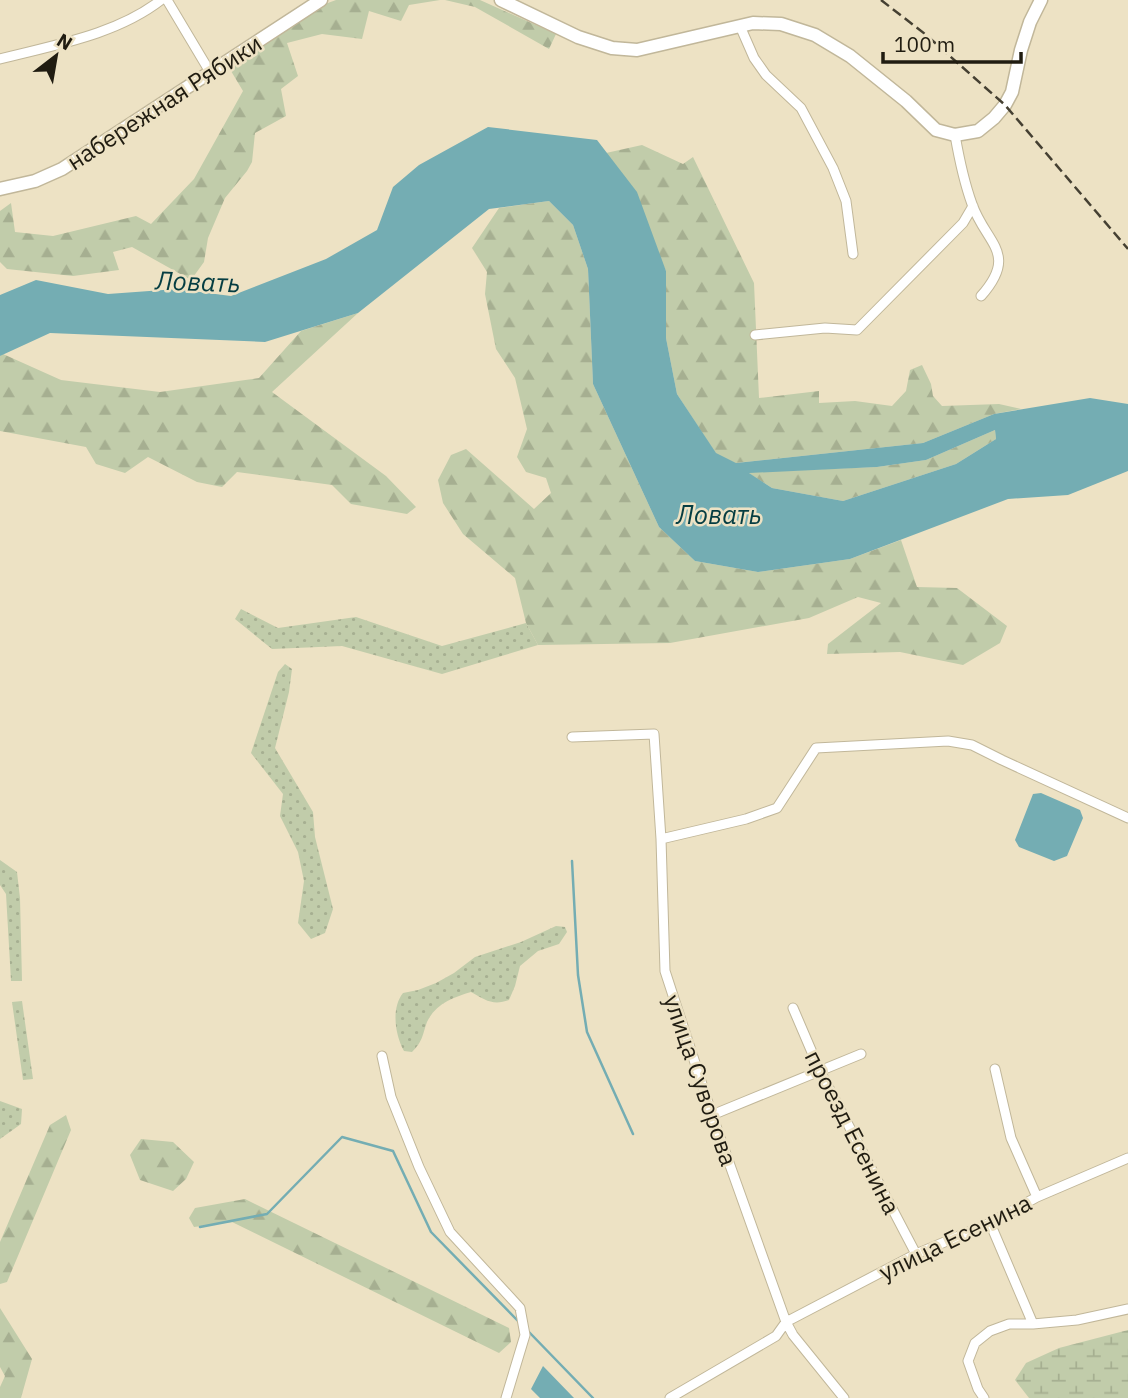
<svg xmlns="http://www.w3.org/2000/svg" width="1128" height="1398" viewBox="0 0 1128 1398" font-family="'IBM Plex Sans',sans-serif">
	<defs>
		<pattern id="grass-dots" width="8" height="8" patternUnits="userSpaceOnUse" patternTransform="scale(1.75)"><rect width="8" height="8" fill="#c1ccaa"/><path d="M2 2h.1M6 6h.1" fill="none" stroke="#a6af91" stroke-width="1.8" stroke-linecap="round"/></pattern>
		<pattern id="forest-firs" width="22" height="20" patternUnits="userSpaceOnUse" patternTransform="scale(1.75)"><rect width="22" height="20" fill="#c1ccaa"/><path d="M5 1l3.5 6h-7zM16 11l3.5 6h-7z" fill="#a6af91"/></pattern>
		<pattern id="wetland-marsh" width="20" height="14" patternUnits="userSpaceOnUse" patternTransform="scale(1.75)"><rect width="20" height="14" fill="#c1ccaa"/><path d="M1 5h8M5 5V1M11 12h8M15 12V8" fill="none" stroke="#a6af91"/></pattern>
	</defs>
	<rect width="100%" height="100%" fill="#ede2c4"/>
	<path fill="url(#grass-dots)" d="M 241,609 L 278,628 L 356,617 L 442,646 L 526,623 L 538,645 L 442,674 L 342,646 L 272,649 L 235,619 Z
		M 285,664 L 292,669 L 289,692 L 275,748 L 313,812 L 315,837 L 333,909 L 325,933 L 311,939 L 298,923 L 304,881 L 298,852 L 280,816 L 283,794 L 251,753 L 278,672 Z
		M 0,860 L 17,872 L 20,898 L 22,981 L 11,981 L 6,894 L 0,885 Z
		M 556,926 L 565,927 L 567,932 L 559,944 L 538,951 L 520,966 L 515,986 L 509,1000 C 493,1006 485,1000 471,992 C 454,997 435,1004 427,1022 C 422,1036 423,1041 412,1052 L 404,1051 C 395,1035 391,1008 403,993 L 418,990 L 436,983 L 454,973 L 475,957 L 521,942 Z
		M 22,1001 L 33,1079 L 23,1080 L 12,1002 Z
		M 0,1101 L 22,1109 L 21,1124 L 0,1139 Z"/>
	<path fill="url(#forest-firs)" d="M 336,0 L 440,0 L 409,5 L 401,21 L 369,11 L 362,39 L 322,34 L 287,43 L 298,76 L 281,89 L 286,116 L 255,133 L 252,162 L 247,171 L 225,198 L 208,238 L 204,262 L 191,280 L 132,247 L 113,252 L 119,270 L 73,276 L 7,269 L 0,262 L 0,211 L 11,203 L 15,232 L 53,236 L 136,216 L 151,224 L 194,179 L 243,91 L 228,66 L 317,7 Z
		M 445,0 L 480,0 L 556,34 L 549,49 L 475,7 Z
		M 642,145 L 683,164 L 693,157 L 754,283 L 759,398 L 819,391 L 819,403 L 855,401 L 892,406 L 906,391 L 910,370 L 922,365 L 931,384 L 933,396 L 942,406 L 999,404 L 1021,409 L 994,414 L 923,443 L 735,463 L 716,454 L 677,394 L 666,338 L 666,271 L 606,153 Z
		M 549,201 L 573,225 L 588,269 L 593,384 L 659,527 L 695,561 L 758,572 L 850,559 L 901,540 L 917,587 L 957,588 L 1007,626 L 1000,643 L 963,665 L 900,652 L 827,654 L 828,644 L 881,603 L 858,597 L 809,618 L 670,643 L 538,645 L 526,623 L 515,578 L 463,534 L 443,503 L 438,480 L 451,455 L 466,449 L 534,509 L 551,493 L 546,478 L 526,472 L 517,457 L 527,429 L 515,378 L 496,349 L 485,294 L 487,272 L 472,248 L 499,208 Z
		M 358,313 L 272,392 L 386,476 L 416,507 L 407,514 L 351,504 L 332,485 L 237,472 L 222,487 L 197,482 L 148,457 L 125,473 L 96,464 L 86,447 L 0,431 L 0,356 L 3,354 L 61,380 L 160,392 L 259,378 L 301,331 Z
		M 995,430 L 996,439 L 956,464 L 843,501 L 772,488 L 747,472 L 877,467 L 926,460 Z
		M 66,1115 L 71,1130 L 7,1282 L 0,1284 L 0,1242 L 50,1125 Z
		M 141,1139 L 173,1142 L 194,1162 L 186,1179 L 173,1191 L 140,1180 L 130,1155 Z
		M 245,1199 L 509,1328 L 511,1342 L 499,1353 L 232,1222 L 194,1227 L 189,1218 L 195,1208 Z
		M 0,1308 L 32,1359 L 21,1398 L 0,1398 L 0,1387 L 5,1376 L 0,1367 Z"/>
	<path fill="url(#wetland-marsh)" d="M 1128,1330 L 1128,1398 L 1029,1398 L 1015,1380 L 1026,1363 L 1059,1348 Z"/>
	<path fill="#74adb3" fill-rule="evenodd" d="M 488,127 L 597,140 L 637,192 L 666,271 L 666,338 L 677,394 L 716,453 L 736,463 L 923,443 L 994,414 L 1090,398 L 1128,404 L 1128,471 L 1068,495 L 1008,499 L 850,559 L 758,572 L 695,561 L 659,527 L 593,384 L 588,269 L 573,225 L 549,201 L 489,209 L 358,313 L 265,342 L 50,333 L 0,356 L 0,295 L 36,280 L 108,294 L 177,289 L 231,296 L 326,259 L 377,230 L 393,187 L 419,165 ZM 995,430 L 996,439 L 956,464 L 843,501 L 772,488 L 749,473 L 877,467 L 926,460 Z
		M 1041,793 L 1080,810 L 1083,818 L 1067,856 L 1054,861 L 1019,847 L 1015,840 L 1033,794 Z
		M 543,1366 L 574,1398 L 540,1398 L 531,1389 Z"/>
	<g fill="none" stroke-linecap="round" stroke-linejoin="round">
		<path stroke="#74adb3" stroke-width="2.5" d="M 572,861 L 578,975 L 587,1032 L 633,1134
			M 200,1227 L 267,1214 L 342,1137 L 393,1151 L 431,1232 L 519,1322
			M 529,1332 L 593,1398"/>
		<defs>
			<path id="street" d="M 167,0 L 210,72
				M 740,26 L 754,58 L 766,75 L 801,108 L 833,168 L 846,201 L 853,254
				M 0,59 C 54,45 116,35 161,0
				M 955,135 C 959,158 964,182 972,204 C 986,244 1019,253 981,296
				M 755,335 L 825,328 L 857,330 L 963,223 L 973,206
				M 572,737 L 654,734 L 661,839 L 665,971 L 712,1115 L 786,1322 L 793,1335 L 844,1398
				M 661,839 L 746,819 L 777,808 L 816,748 L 948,741 L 972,745 L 1002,760 L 1128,818
				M 793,1008 L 820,1071 L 916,1254
				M 382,1056 L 391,1097 L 419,1167 L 450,1232 L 520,1308 L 525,1335 L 506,1398
				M 995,1069 L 1011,1138 L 1037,1197
				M 712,1115 L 861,1054
				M 990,1223 L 1033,1324
				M 670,1398 L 776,1336 L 786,1322 L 916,1254 L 990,1223 L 1037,1197 L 1128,1158
				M 984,1398 L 978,1389 L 968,1361 L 975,1343 L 990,1331 L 1009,1324 L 1033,1324 L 1077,1320 L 1128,1309"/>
			<path id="secondary" d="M 501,0 L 578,37 L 612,48 L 637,50 L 753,23 L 781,24 L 815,35 L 850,56 L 906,101 L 936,130 L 955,135 L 978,131 L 994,118 L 1005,105 L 1012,92 L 1021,50 L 1030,22 L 1041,0
				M 0,189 L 35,181 L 62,169 L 321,0"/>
		</defs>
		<use href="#street" stroke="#c1b79a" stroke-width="11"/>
		<use href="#secondary" stroke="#c1b79a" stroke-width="15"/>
		<use href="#street" stroke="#fff" stroke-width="9"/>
		<use href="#secondary" stroke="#fff" stroke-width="12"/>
		<path stroke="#454032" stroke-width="2.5" stroke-dasharray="10 5" stroke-linecap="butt" d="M 881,0 L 925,34 L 1005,105 L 1128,249"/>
	</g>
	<g text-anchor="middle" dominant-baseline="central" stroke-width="5" stroke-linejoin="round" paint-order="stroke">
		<g font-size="24" fill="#201c11" stroke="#ede2c4">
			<text transform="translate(164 102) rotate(-33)">набережная Рябики</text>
			<text transform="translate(701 1080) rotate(71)">улица Суворова</text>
			<text transform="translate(853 1132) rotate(63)">проезд Есенина</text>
			<text transform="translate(955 1237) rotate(-26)">улица Есенина</text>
		</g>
		<g font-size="26" font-style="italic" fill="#053d42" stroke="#ede2c4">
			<text transform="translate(198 281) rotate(2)">Ловать</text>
			<text x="719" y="514">Ловать</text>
		</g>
	</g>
	<g transform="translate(56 56) rotate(31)" stroke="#ede2c4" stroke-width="5" paint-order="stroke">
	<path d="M0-5L12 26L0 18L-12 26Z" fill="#201c11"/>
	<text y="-10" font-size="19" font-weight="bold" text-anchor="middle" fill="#201c11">N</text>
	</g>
	<path d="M883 52v10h138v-10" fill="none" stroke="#201c11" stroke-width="3.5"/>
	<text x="894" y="52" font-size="21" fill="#201c11" stroke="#ede2c4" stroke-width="5" paint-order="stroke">100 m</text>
</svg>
